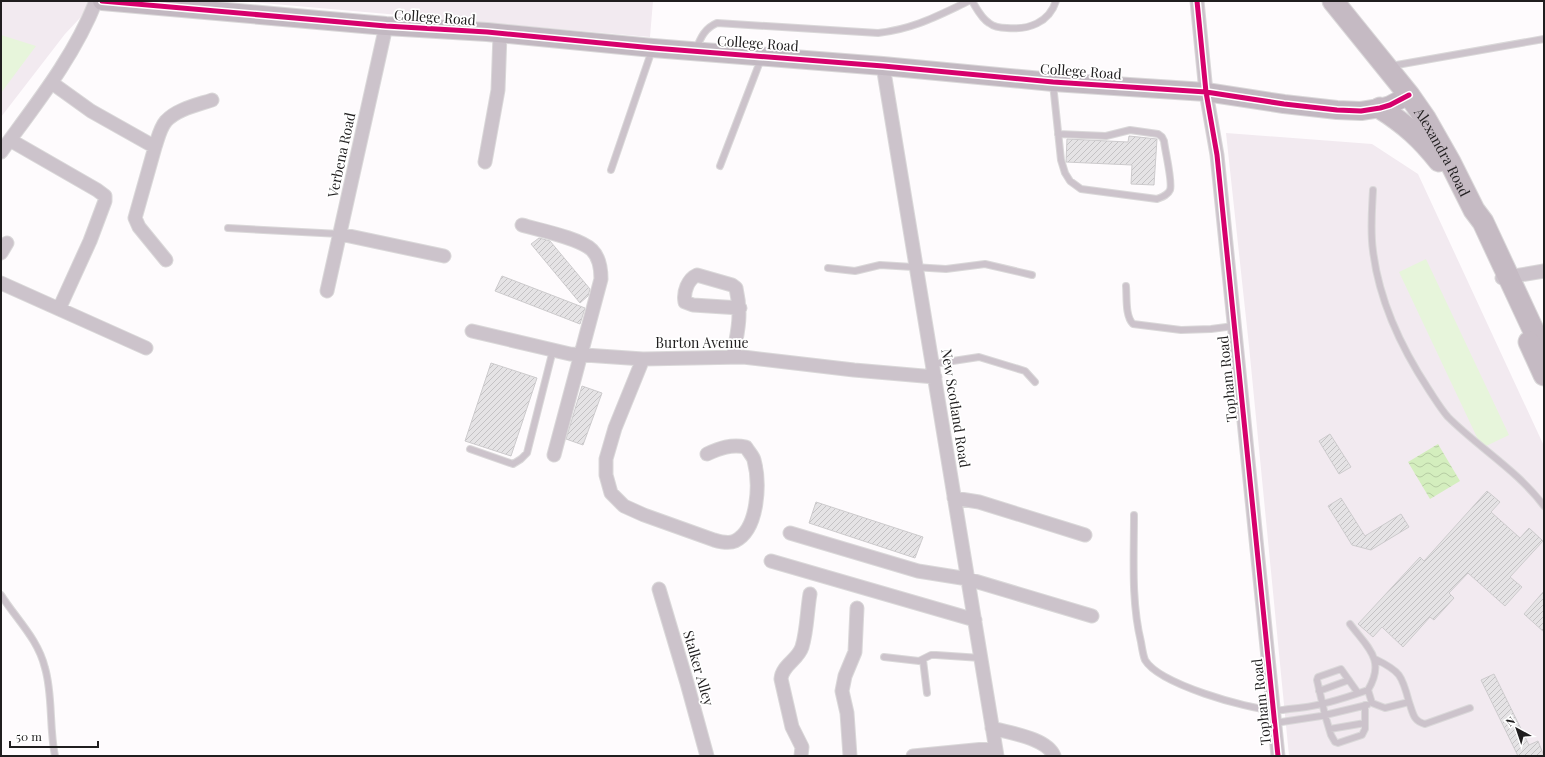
<svg xmlns="http://www.w3.org/2000/svg" width="1545" height="757" viewBox="0 0 1545 757" font-family="'Playfair Display',serif">
	<defs>
		<pattern id="water-waves" width="16" height="10" patternUnits="userSpaceOnUse"><rect width="16" height="10" fill="#d4eebe"/><path d="M0 5q4-4 8 0t8 0" fill="none" stroke="#b6cca3"/></pattern>
		<pattern id="building-hatch" width="6" height="6" patternUnits="userSpaceOnUse"><rect width="6" height="6" fill="#e5e3e5"/><path d="M-1 1l2-2M0 6l6-6M5 7l2-2" fill="none" stroke="#c4c2c4"/></pattern>
	</defs>
	<rect width="100%" height="100%" fill="#fefbfd"/>
	<path fill="#f2eaf0" d="M 1,1 L 96,1 L 65,34 L 1,117 Z
		M 241,1 L 653,1 L 650,37 Z
		M 1226,133 L 1372,144 L 1418,174 L 1544,446 L 1544,756 L 1289,756 L 1249,346 Z"/>
	<path fill="#e7f5db" d="M 1,35 L 36,46 L 1,93 Z
		M 1426,259 L 1509,435 L 1482,448 L 1399,272 Z"/>
	<path fill="url(#water-waves)" d="M 1438,444 L 1460,481 L 1430,499 L 1408,462 Z"/>
	<path fill="url(#building-hatch)" stroke="#cdcbcd" d="M 1129,136 L 1157,139 L 1154,185 L 1131,184 L 1132,165 L 1066,162 L 1067,139 L 1128,142 Z
		M 539,238 L 550,241 L 590,289 L 588,296 L 580,303 L 531,244 Z
		M 502,276 L 585,308 L 580,324 L 495,291 Z
		M 491,363 L 537,378 L 511,456 L 465,441 Z
		M 582,386 L 602,393 L 583,445 L 566,439 Z
		M 1330,434 L 1351,467 L 1339,474 L 1319,441 Z
		M 1487,491 L 1500,502 L 1491,512 L 1520,538 L 1529,528 L 1543,541 L 1510,577 L 1522,587 L 1505,606 L 1468,573 L 1449,593 L 1454,598 L 1434,620 L 1430,617 L 1403,647 L 1382,627 L 1373,637 L 1358,624 L 1420,557 L 1424,561 Z
		M 1341,498 L 1365,536 L 1401,514 L 1409,527 L 1371,550 L 1352,545 L 1328,506 Z
		M 816,502 L 923,537 L 915,558 L 809,523 Z
		M 1544,591 L 1544,632 L 1524,614 Z
		M 1494,674 L 1529,745 L 1538,741 L 1544,756 L 1518,756 L 1481,680 Z"/>
	<g fill="none" stroke-linecap="round" stroke-linejoin="round">
		<defs>
			<path id="lane" d="M 972,1 C 977,9 981,18 989,23 C 994,27 1001,28 1007,28 C 1028,30 1049,23 1056,1
				M 696,49 C 701,37 705,28 717,23 L 878,33 C 914,29 937,16 969,1
				M 1391,66 L 1544,39
				M 1053,84 L 1061,160 L 1065,173 L 1070,181 L 1081,189 L 1157,199 C 1162,197 1168,195 1170,190 C 1173,183 1165,151 1164,141 L 1162,137 L 1158,134 L 1130,130 L 1106,136 L 1058,134
				M 720,166 L 761,59
				M 611,170 L 652,50
				M 1373,190 C 1372,210 1370,230 1373,251 C 1379,300 1402,349 1429,390 C 1435,399 1441,409 1448,417 C 1479,448 1518,471 1544,506
				M 228,228 L 340,234
				M 828,268 L 855,271 L 880,265 L 946,269 L 985,264 L 1032,275
				M 1126,286 C 1127,297 1125,316 1133,324 L 1181,330 L 1211,329 L 1234,326
				M 933,364 L 979,357 L 1025,371 L 1035,382
				M 470,449 L 513,464 L 521,459 L 527,453 L 553,350
				M 1134,515 C 1134,557 1131,601 1141,642 C 1142,648 1143,655 1145,660 C 1159,684 1247,709 1273,710 C 1278,711 1284,710 1289,709 C 1317,707 1342,699 1368,690
				M 1,595 C 17,620 38,639 45,668 C 53,695 49,727 55,756
				M 1350,624 C 1368,648 1386,660 1368,690 L 1372,703 L 1385,708 L 1409,702 C 1413,713 1413,721 1425,724 L 1470,708
				M 884,657 L 919,661 L 931,655 L 936,655 L 981,658
				M 1375,659 C 1400,671 1402,675 1409,702
				M 923,660 L 927,693
				M 1319,691 L 1349,680
				M 1358,693 L 1341,669 L 1318,677 L 1317,680 L 1325,715 L 1331,735 L 1335,742 L 1338,743 L 1362,735 L 1365,729 L 1365,705
				M 1275,723 L 1321,716 L 1367,705
				M 1330,729 L 1365,723"/>
			<path id="street" d="M 1197,1 L 1206,92 L 1217,155 L 1278,756
				M 883,66 L 997,756
				M 52,83 L 91,111 L 155,147 L 135,218 L 139,227 L 166,260
				M 10,140 L 97,190 L 105,196 L 105,201 L 90,241 L 59,309
				M 155,147 C 158,138 160,128 166,121 C 177,109 197,105 212,100
				M 1,152 C 36,104 74,57 96,1
				M 485,162 L 498,90 L 500,34
				M 522,225 C 539,230 580,238 592,250 C 599,257 601,269 601,279 L 554,455
				M 340,234 L 444,256
				M 1,253 L 7,243
				M 1502,278 L 1544,271
				M 1,283 L 146,348
				M 327,291 L 386,26
				M 472,331 L 570,354 L 643,359 L 743,357 L 854,370 L 935,377
				M 733,356 C 738,331 742,314 736,288 L 732,285 L 697,275 C 688,279 683,292 685,302 L 693,305 L 740,308
				M 643,359 L 615,428 L 606,459 L 606,475 L 611,493 L 624,506 L 644,515 L 714,540 C 721,542 729,544 735,541 C 759,529 760,482 754,460 C 753,456 748,451 746,447 C 731,444 720,448 707,454
				M 954,498 L 979,502 L 1085,535
				M 790,533 L 918,571 L 968,579 L 1092,616
				M 771,561 L 975,620
				M 659,589 L 687,683 L 707,756
				M 992,728 C 1009,733 1047,738 1054,756
				M 801,756 L 802,747 L 792,727 L 781,679 C 782,665 798,660 802,647 C 807,631 807,611 810,594
				M 850,756 L 847,713 L 842,691 L 845,676 L 855,652 L 857,608
				M 913,756 L 995,748"/>
			<path id="secondary" d="M 102,1 L 386,26 L 487,32 L 653,48 L 883,66 L 1053,82 L 1206,92 L 1284,104 L 1337,110 L 1361,111 L 1380,108 L 1390,105 L 1409,95"/>
			<g id="primary">
				<path id="s1" d="M 1333,1 L 1409,95 L 1425,118 L 1450,162 L 1474,210 L 1483,222 L 1544,353"/>
				<path d="M 1380,108 C 1405,124 1421,138 1439,161"/>
				<path d="M 1529,342 L 1544,375"/>
			</g>
		</defs>
		<use href="#lane" stroke="#dad8d9" stroke-width="8"/>
		<use href="#street" stroke="#dad8d9" stroke-width="15"/>
		<use href="#secondary" stroke="#dad8d9" stroke-width="20"/>
		<use href="#primary" stroke="#dad8d9" stroke-width="23"/>
		<use href="#lane" stroke="#ccc3cb" stroke-width="6"/>
		<use href="#street" stroke="#ccc3cb" stroke-width="13"/>
		<use href="#secondary" stroke="#c2b8c1" stroke-width="18"/>
		<use href="#primary" stroke="#c5bac3" stroke-width="21"/>
		<defs>
			<path id="cycleway" d="M 102,1 L 386,26 L 487,32 L 653,48 L 883,66 L 1053,82 L 1206,92 L 1284,104 L 1337,110 L 1361,111 L 1380,108 L 1390,105 L 1409,95
				M 1197,1 L 1206,92 L 1217,155 L 1278,756"/>
		</defs>
		<use href="#cycleway" stroke="#fff" stroke-width="8"/>
		<use href="#cycleway" stroke="#d6006c" stroke-width="5"/>
	</g>
	<g text-anchor="middle" dominant-baseline="central" stroke-width="3.5" stroke-linejoin="round" paint-order="stroke">
		<g font-size="14" fill="#201e1f" stroke="#fff">
			<text transform="translate(435 17) rotate(4)">College Road</text>
			<text transform="translate(758 43) rotate(4)">College Road</text>
			<text transform="translate(1081 71) rotate(4)">College Road</text>
			<text stroke="none"><textPath href="#s1" startOffset="187">Alexandra Road</textPath></text>
			<text transform="translate(341 155) rotate(-78)">Verbena Road</text>
			<text x="702" y="342">Burton Avenue</text>
			<text transform="translate(1227 379) rotate(-96)">Topham Road</text>
			<text transform="translate(956 408) rotate(81)">New Scotland Road</text>
			<text transform="translate(699 668) rotate(74)">Stalker Alley</text>
			<text transform="translate(1261 702) rotate(-96)">Topham Road</text>
		</g>
	</g>
	<rect width="1545" height="757" fill="none" stroke="#201e1f" stroke-width="4"/>
	<g transform="translate(1517 729) rotate(320)" stroke="#ffffff" stroke-width="3" paint-order="stroke">
	<path d="M0-3L7 15L0 10L-7 15Z" fill="#201e1f"/>
	<text y="-6" font-size="11" font-weight="bold" text-anchor="middle" fill="#201e1f">N</text>
	</g>
	<path d="M10 741v6h88v-6" fill="none" stroke="#201e1f" stroke-width="2"/>
	<text x="16" y="741" font-size="12" fill="#201e1f" stroke="#ffffff" stroke-width="3" paint-order="stroke">50 m</text>
</svg>
